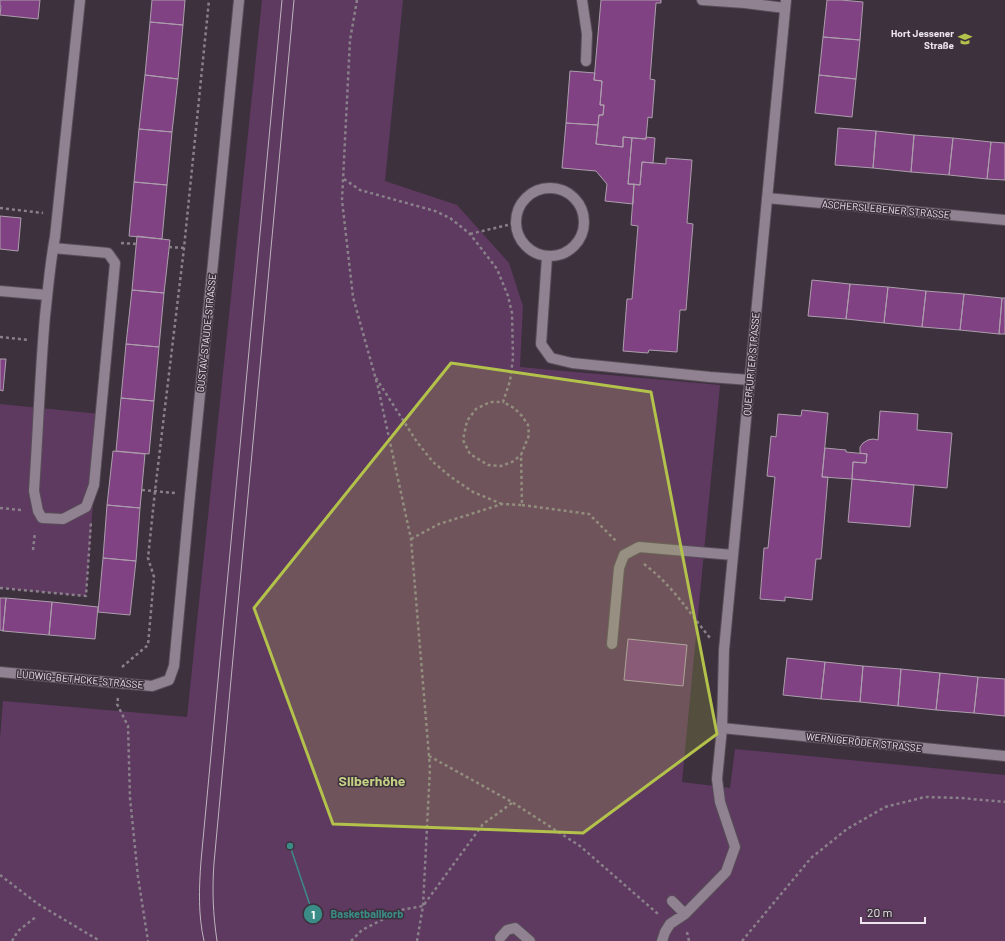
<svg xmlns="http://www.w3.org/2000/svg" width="1005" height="941" viewBox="0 0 1005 941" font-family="Barlow,sans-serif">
	<rect width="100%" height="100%" fill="#3d313d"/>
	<path fill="#5e3960" d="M 262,0 L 403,0 L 385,181 L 457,205 L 509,263 L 523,306 L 520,367 L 720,385 L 682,782 L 730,788 L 735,749 L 1005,775 L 1005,941 L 0,941 L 0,739 L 3,701 L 187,717 Z
		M 0,404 L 100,414 L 86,596 L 0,588 Z"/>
	<path fill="#804282" stroke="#ac9eac" d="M 0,0 L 40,0 L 38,19 L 0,15 L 1,6 L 0,6 Z
		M 152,0 L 185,0 L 183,25 L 150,22 Z
		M 601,0 L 661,0 L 661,3 L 656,3 L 650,79 L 655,80 L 652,118 L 648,117 L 646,139 L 623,137 L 623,147 L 596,144 L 599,115 L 603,115 L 604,105 L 600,105 L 602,81 L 594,80 Z
		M 827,0 L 841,0 L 863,2 L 860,40 L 823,37 Z
		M 150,22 L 183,25 L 178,79 L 145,75 Z
		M 823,37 L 860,40 L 856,79 L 819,75 Z
		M 570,71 L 595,73 L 594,80 L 602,81 L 600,105 L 604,105 L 603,115 L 599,115 L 598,125 L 566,123 Z
		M 145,75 L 178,79 L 172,132 L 139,129 Z
		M 819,75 L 856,79 L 852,117 L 815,113 Z
		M 566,123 L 598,125 L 596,144 L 623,147 L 623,137 L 632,138 L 628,184 L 634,184 L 633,204 L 605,201 L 607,184 L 596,171 L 562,168 Z
		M 838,128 L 876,131 L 873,168 L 835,165 Z
		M 139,129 L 172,132 L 167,185 L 134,182 Z
		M 876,131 L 914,135 L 911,172 L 873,168 Z
		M 914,135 L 953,138 L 949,175 L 911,172 Z
		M 646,137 L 655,138 L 653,163 L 642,162 L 640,185 L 628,184 L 632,138 L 646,139 Z
		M 953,138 L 991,142 L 987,179 L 949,175 Z
		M 991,142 L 1005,143 L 1005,180 L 987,179 Z
		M 666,158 L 692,160 L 687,223 L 693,224 L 686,310 L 680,310 L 677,352 L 649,350 L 648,353 L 623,351 L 627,299 L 632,299 L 638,226 L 631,225 L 634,184 L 640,185 L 642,162 L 666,164 Z
		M 134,182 L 167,185 L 162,239 L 129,236 Z
		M 0,216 L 21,218 L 18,251 L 0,249 Z
		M 137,236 L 170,240 L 164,293 L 132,290 Z
		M 812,280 L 850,284 L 846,319 L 808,316 Z
		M 850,284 L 888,287 L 884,323 L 846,319 Z
		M 888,287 L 926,291 L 922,327 L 884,323 Z
		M 132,290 L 164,293 L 159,347 L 126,344 Z
		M 926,291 L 964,294 L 960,330 L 922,327 Z
		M 964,294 L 1002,298 L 999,334 L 960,330 Z
		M 1002,298 L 1005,298 L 1005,334 L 999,334 Z
		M 126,344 L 159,347 L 154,401 L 121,398 Z
		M 0,359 L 6,359 L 3,391 L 0,390 Z
		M 121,398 L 154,401 L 149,454 L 116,451 Z
		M 802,410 L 828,413 L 822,477 L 828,477 L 821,559 L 816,559 L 812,600 L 785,597 L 785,601 L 760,599 L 764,548 L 768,548 L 775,477 L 767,476 L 771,436 L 776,437 L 778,414 L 801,416 Z
		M 880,411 L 918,414 L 917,430 L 952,433 L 947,488 L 852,479 L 853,462 L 866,463 L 867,454 L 860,453 L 860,447 L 863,443 L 868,440 L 873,439 L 878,440 Z
		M 825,448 L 846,450 L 846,452 L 867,454 L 866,463 L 853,462 L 852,479 L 822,477 Z
		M 113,451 L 145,454 L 140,508 L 107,505 Z
		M 852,479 L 914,485 L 910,527 L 848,522 Z
		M 107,505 L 140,508 L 136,561 L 103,558 Z
		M 103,558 L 136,561 L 130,615 L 98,612 Z
		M 0,598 L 6,598 L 3,631 L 0,630 Z
		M 6,598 L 52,602 L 49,635 L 3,631 Z
		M 52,602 L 98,607 L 95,639 L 49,635 Z
		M 628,639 L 687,645 L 683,686 L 624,680 Z
		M 787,658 L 825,662 L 821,699 L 783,695 Z
		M 825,662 L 863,666 L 860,702 L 821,699 Z
		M 863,666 L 901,669 L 898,706 L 860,702 Z
		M 901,669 L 940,673 L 936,710 L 898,706 Z
		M 940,673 L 978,677 L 974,713 L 936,710 Z
		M 978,677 L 1005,679 L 1005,716 L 974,713 Z"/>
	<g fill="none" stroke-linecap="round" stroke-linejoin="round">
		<defs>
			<path id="minor" d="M 582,0 L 587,34 L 586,61
				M 702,0 L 745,3 L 785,8
				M516 222a34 34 0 1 1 68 0a34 34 0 1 1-68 0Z
				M 767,198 L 1005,220
				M 53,248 L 108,253 L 115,263 L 94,485 L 86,507 L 63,519 L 42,518 L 38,511 L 34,491 C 38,432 40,374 45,316 C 48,290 50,263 55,237 L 80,0
				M 547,257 L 541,344 L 551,358 L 572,363 L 710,377 L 750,380
				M 0,291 L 47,295
				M 612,644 L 619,568 L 624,555 L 639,547 L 733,555
				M 0,672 L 118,683 L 152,686 L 169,680 L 174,666 L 190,495 L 239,0
				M 722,728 L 1005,756
				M 672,901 L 685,914
				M 500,938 L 507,930 L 515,928 L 530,941
				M 662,941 L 665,932 L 670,924 L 685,914 L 726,872 L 735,847 L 720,802 L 717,779 L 722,728 L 724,650 L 786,0"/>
		</defs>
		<use href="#minor" stroke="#584e58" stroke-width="12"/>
		<path stroke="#8a808a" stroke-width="2.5" stroke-dasharray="3 3" stroke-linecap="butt" d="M 357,0 L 350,40 L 342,200 L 353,297 L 378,387 L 411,539 L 430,768 L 423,906 L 417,941
			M 344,179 L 360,190 L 435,211 L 450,218 L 470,234 L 484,252 L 497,269 L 508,296 L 512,313 L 513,358 L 510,381 L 503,402 L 490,402 L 476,409 L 467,421 L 463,440 L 470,454 L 488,465 L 501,466 L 512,462 L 521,455
			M 0,208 L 43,213
			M 470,234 L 516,223
			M 121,243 L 136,244
			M 169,247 L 184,248
			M 0,337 L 29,340
			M 376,378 L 417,442 L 433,462 L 451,477 L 473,492 L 502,504
			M 142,490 L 175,493
			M 522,505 L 589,514 L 617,542
			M 0,508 L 21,510
			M 411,539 L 439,524 L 471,514 L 502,504 L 522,505 L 521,455 L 529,435 L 528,425 L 522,416 L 514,408 L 503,402
			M 33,550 L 35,532
			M 644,564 C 671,584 689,612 710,638
			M 0,588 L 86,596 L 91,522
			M 122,667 L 148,645 L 154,577 L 148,558 L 155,491 L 184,248 L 209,0
			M 118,698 L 117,704 L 128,726 L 130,798 L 138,877 L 148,941
			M 429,756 L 512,802 L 580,846 L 658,914
			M 0,875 L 38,904 L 100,941
			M 687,932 L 689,941
			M 12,941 L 18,931 L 37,916
			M 351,941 L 362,930 L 401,910 L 423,906 L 483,824 L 512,803
			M 742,941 L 811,858 L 847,829 L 885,807 L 925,797 L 961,798 L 1005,802"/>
		<use href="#minor" stroke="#918291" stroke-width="10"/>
		<path stroke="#bdb4bd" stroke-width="1" d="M 204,941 C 198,915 199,888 201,861 L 282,0
			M 217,941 C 213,914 212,890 214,863 L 294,0"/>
	</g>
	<path fill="#b3c24b" fill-opacity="0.2" stroke="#b3c24b" stroke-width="3" stroke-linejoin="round" d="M 451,363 L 651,392 L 717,734 L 583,833 L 333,824 L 254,608 Z"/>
	<defs>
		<symbol id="school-bare" viewBox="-9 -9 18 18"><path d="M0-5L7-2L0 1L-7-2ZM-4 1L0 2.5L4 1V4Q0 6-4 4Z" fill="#b3c24b" stroke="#3d313d" stroke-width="2.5" paint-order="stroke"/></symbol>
	</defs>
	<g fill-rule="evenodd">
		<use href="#school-bare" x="955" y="29" width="20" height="20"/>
	</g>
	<g text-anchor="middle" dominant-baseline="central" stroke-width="3" stroke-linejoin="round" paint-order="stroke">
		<g font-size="10" font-weight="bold" fill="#ede5ed" stroke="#3d313d" text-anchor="end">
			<text x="954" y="33">Hort Jessener<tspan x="954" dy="12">Straße</tspan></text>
		</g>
		<g font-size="10" fill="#ede5ed" stroke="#3d313d">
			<text transform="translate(886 209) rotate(5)">ASCHERSLEBENER STRASSE</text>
			<text transform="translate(206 333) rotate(-84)">GUSTAV-STAUDE-STRASSE</text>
			<text transform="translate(751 364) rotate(-85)">QUERFURTER STRASSE</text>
			<text transform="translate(80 679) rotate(5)">LUDWIG-BETHCKE-STRASSE</text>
			<text transform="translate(864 742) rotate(6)">WERNIGERÖDER STRASSE</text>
		</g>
		<g font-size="14" font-weight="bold" fill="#c3cf82" stroke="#3d313d">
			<text x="372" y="780">Silberhöhe</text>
		</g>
	</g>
	<path fill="none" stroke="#3b8c87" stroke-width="1.5" d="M290 846L313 914"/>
	<g fill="#3b8c87" stroke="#3d313d" stroke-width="1.5">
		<circle cx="290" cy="846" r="4"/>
		<circle cx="313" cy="914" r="10"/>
	</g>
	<g font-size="12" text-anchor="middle" font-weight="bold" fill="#fff">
		<text x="313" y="919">1</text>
	</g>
	<g font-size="11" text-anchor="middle" font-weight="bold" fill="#3b8c87" stroke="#3d313d" stroke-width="3" stroke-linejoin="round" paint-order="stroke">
		<text x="367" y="918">Basketballkorb</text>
	</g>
	<path d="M861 917v6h64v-6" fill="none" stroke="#ede5ed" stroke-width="2"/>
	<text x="867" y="917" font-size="12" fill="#ede5ed" stroke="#3d313d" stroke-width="3" paint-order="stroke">20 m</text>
</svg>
